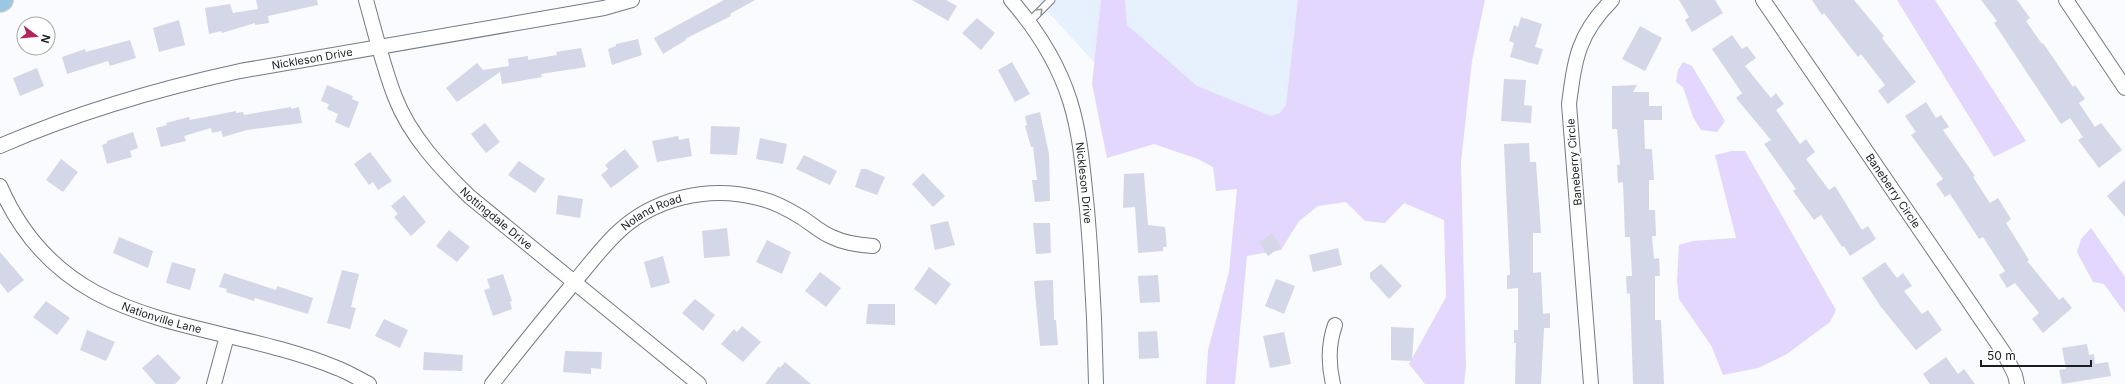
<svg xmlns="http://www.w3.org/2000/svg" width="2125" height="384" viewBox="0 0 2125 384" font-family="Inter,sans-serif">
	<rect width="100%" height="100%" fill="#f9fbfe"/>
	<path fill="#e7f0fd" d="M 1037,0 L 1412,0 L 1350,147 L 1210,159 L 1093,61 Z"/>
	<path fill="#e3d7fe" d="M 1101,0 L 1125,0 L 1127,25 L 1197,86 L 1271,116 L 1280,113 L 1286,105 L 1298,0 L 1485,0 L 1472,61 L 1461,162 L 1466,367 L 1464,384 L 1425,384 L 1409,364 L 1446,297 L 1444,220 L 1404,203 L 1385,223 L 1365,221 L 1346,202 L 1318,206 L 1299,221 L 1281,250 L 1247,256 L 1235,384 L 1206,384 L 1208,350 L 1229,272 L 1237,189 L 1216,191 L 1213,167 L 1198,159 L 1154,144 L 1107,158 L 1092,84 Z
		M 1897,0 L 1935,0 L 2026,141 L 1994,157 Z
		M 1683,62 L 1692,66 L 1725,121 L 1717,132 L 1701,130 L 1693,117 L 1683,87 L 1676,82 L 1678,70 Z
		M 1732,151 L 1745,151 L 1836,310 L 1830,322 L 1787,354 L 1758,368 L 1723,375 L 1712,347 L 1679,299 L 1677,281 L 1679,245 L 1693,241 L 1736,238 L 1715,155 Z
		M 2091,228 L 2125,277 L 2125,313 L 2104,284 L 2093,282 L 2077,252 L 2081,239 Z"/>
	<path fill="#d4d7e7" d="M 256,0 L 317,0 L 318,5 L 268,16 L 269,23 L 255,25 L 255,23 L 222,33 L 221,31 L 209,34 L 205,8 L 230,4 L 233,13 L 258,9 Z
		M 724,0 L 755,0 L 730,14 L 731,16 L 685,39 L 686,40 L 663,54 L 654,38 Z
		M 912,0 L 946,0 L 957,6 L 948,21 Z
		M 1679,0 L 1715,0 L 1723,13 L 1692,32 L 1685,20 L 1689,17 Z
		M 1812,0 L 1854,0 L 1884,36 L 1882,38 L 1916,82 L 1888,104 L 1878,91 L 1885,85 L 1861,54 L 1858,57 L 1824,13 L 1822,15 Z
		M 1981,0 L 2017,0 L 2030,18 L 2026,21 L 2042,44 L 2043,43 L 2073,87 L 2075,85 L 2085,99 L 2079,103 L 2095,127 L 2101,123 L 2122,150 L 2099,168 L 2078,140 L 2083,137 L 2070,118 L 2061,124 L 1994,23 L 1997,21 Z
		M 1521,17 L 1542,24 L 1535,47 L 1543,49 L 1538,65 L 1510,57 L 1514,43 L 1509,41 L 1514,25 L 1518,27 Z
		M 977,18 L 995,33 L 981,50 L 962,33 Z
		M 179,20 L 185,45 L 159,52 L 153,28 Z
		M 1640,26 L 1662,38 L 1645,71 L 1622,59 Z
		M 1732,35 L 1742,49 L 1747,46 L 1756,58 L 1745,66 L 1771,98 L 1776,93 L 1784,104 L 1776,110 L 1800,144 L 1806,139 L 1815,152 L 1806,159 L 1829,190 L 1835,186 L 1862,230 L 1868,226 L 1876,239 L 1850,256 L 1844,246 L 1842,247 L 1821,215 L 1814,220 L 1793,191 L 1796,189 L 1764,144 L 1771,140 L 1736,98 L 1742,93 L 1712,49 Z
		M 638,39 L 642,55 L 612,65 L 608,49 L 616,46 L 616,44 Z
		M 130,40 L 136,58 L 110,66 L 108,61 L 67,74 L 62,57 L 85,49 L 86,52 Z
		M 581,48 L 586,67 L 541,74 L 542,77 L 502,84 L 500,72 L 457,102 L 446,88 L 477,63 L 483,70 L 509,66 L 508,59 L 528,56 L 528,60 L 557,55 L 556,52 Z
		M 1012,62 L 1030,94 L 1015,102 L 998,70 Z
		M 37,68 L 44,86 L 20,96 L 13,78 Z
		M 1504,79 L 1526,80 L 1524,105 L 1532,106 L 1531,123 L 1501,121 Z
		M 327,85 L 353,96 L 352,99 L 359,102 L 349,128 L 335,122 L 338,114 L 327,109 L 329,104 L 321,101 Z
		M 1637,85 L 1633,92 L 1649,92 L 1649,106 L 1662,106 L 1662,120 L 1644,120 L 1645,149 L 1652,149 L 1654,180 L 1649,180 L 1649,210 L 1655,210 L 1656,236 L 1652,236 L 1654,259 L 1659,258 L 1660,276 L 1655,276 L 1655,320 L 1661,320 L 1664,384 L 1633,384 L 1630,293 L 1627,294 L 1626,276 L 1632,276 L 1630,237 L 1625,237 L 1623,182 L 1618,183 L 1617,165 L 1620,165 L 1617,129 L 1612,129 L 1612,86 Z
		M 1926,102 L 1936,118 L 1941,115 L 1949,127 L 1943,130 L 1975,176 L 1973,177 L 1990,203 L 1998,198 L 2011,219 L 2006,223 L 2029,260 L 2027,261 L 2059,300 L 2063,297 L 2072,308 L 2043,333 L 2032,319 L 2039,313 L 2015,283 L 2007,288 L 1999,275 L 2005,271 L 1983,237 L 1979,239 L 1950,194 L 1945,197 L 1936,184 L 1943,179 L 1911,135 L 1916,132 L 1905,116 Z
		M 291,107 L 291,109 L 299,107 L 302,123 L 247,130 L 223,137 L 221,131 L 212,133 L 211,128 L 184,136 L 186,141 L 161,147 L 156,128 L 167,125 L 166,123 L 189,117 L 190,120 L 236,111 L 236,113 L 243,112 L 244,115 Z
		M 1040,112 L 1049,154 L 1050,201 L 1035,202 L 1032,180 L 1037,180 L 1033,147 L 1031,147 L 1025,126 L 1027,125 L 1025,116 Z
		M 485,123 L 500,142 L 486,153 L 471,134 Z
		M 711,126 L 740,127 L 737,155 L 710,154 Z
		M 133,132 L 138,148 L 130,151 L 132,157 L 107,164 L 102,145 L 107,143 L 107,141 Z
		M 678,136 L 679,140 L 689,138 L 692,156 L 657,162 L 652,141 Z
		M 760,138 L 787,144 L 783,164 L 756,159 Z
		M 1529,143 L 1530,162 L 1536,162 L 1541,233 L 1533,233 L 1533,273 L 1541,272 L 1543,314 L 1550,313 L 1550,328 L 1544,328 L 1541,384 L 1515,384 L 1516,343 L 1514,343 L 1514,330 L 1518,330 L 1518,288 L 1507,289 L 1507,275 L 1510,275 L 1504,144 Z
		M 625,149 L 639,167 L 611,188 L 601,175 L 608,169 L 605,165 Z
		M 370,152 L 392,181 L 378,190 L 373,182 L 369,185 L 354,164 Z
		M 804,155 L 837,171 L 830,185 L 796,169 Z
		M 61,159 L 78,172 L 63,192 L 46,180 Z
		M 519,161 L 545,179 L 535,193 L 508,175 Z
		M 861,169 L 866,169 L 885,177 L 877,195 L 855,187 Z
		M 923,173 L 945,196 L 933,207 L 912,184 Z
		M 1144,173 L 1148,225 L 1165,227 L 1167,247 L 1163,247 L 1163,251 L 1138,253 L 1135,207 L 1123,208 L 1124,174 Z
		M 2125,180 L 2125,217 L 2107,196 Z
		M 404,195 L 426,222 L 411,236 L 394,217 L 398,214 L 391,206 Z
		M 558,195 L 583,199 L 580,218 L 556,214 Z
		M 948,221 L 955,245 L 935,250 L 930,225 Z
		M 1033,223 L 1050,223 L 1051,253 L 1036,254 Z
		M 727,228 L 730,256 L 704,258 L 702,231 Z
		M 449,230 L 470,247 L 457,262 L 436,246 Z
		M 1272,234 L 1281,247 L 1268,256 L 1259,242 Z
		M 119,237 L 153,251 L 148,268 L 113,253 Z
		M 767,240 L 791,252 L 782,274 L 756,262 Z
		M 1338,248 L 1342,265 L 1313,272 L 1309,255 Z
		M 0,252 L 24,280 L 8,293 L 0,283 Z
		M 663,256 L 670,283 L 651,288 L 644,262 Z
		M 172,262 L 196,269 L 190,290 L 166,283 Z
		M 1885,262 L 1897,278 L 1903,273 L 1912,286 L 1904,291 L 1922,314 L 1928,310 L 1942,330 L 1916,350 L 1881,307 L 1862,278 Z
		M 1381,264 L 1402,286 L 1389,299 L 1370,278 L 1370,273 Z
		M 929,267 L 951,284 L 936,305 L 914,289 Z
		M 342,270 L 359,274 L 351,307 L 356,308 L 350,329 L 327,323 Z
		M 820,272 L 841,288 L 826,307 L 805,291 Z
		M 224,273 L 276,290 L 277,286 L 313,298 L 308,314 L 255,298 L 254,301 L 226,292 L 227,289 L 219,287 Z
		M 503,274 L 512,301 L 510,302 L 512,309 L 493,316 L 484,290 L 490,288 L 487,279 Z
		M 1158,275 L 1160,302 L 1140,303 L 1138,276 Z
		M 1276,279 L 1295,286 L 1284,314 L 1265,306 Z
		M 1053,280 L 1054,320 L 1056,320 L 1058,345 L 1040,346 L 1034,281 Z
		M 695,299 L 715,315 L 703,331 L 682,313 Z
		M 46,301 L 70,318 L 57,335 L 33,317 Z
		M 868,304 L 895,304 L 895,325 L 866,324 Z
		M 384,319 L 408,330 L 400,348 L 375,336 Z
		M 742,326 L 761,342 L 743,362 L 721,344 L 734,329 L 737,332 Z
		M 1391,327 L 1414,328 L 1412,361 L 1391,360 Z
		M 87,330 L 115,342 L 106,361 L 80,350 Z
		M 1157,331 L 1159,358 L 1139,359 L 1138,332 Z
		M 1284,332 L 1291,364 L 1270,368 L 1263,336 Z
		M 2087,344 L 2089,355 L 2094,354 L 2095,364 L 2108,362 L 2111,376 L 2062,384 L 2059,370 L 2066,369 L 2062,348 Z
		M 565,351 L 602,352 L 601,369 L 591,368 L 591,374 L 563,372 Z
		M 424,352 L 463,355 L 462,371 L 423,370 Z
		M 158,354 L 181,378 L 175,384 L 156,384 L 142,368 Z
		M 1946,357 L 1958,374 L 1964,369 L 1975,384 L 1930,384 L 1923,374 Z
		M 785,362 L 811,384 L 765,384 L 779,366 L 780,368 Z"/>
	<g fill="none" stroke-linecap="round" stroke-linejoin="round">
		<defs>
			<path id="lane" d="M 1029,22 L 1051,0"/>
			<g id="street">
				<path id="s1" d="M 366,0 C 375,32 383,66 395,97 C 410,136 441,169 470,197 L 699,384"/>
				<path id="s2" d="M 1011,0 C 1037,30 1058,63 1070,101 C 1081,136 1083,172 1087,209 C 1092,267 1095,325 1096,384"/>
				<path id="s3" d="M 1763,0 L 2004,353 L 2015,375 L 2017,384"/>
				<path d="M 2066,0 L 2125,88"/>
				<path id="s4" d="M 0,146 C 78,112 157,89 240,71 L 604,8 L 632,0"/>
				<path id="s5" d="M 0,186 C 65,336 210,316 337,368 C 348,372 359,379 369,384"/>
				<path d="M 214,384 L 227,336"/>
				<path id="s6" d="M 492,384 C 517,352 542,321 568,290 C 583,272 598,252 615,235 C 652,198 708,185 758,198 C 772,201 786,208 799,216 C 810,222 819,232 832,237 C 844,243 859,245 873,246"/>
				<path d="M 1333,384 C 1328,363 1328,345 1335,325"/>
				<path d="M 1591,384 L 1569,104 C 1575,58 1578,34 1612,0"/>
			</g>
			<path id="primary" d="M 0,1 L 2,0"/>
		</defs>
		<use href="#lane" stroke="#727b88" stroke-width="9"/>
		<use href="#street" stroke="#727b88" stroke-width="16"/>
		<use href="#primary" stroke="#d6d6d7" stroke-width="24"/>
		<use href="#lane" stroke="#fff" stroke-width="7"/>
		<use href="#street" stroke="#fff" stroke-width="14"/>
		<use href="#primary" stroke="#9dc7e0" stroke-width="22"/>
	</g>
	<defs><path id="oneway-chevron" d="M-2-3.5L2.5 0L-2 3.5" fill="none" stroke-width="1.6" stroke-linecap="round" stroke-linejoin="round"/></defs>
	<use stroke="#989a9c" href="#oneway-chevron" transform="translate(1040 11) rotate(-44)"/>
	<g text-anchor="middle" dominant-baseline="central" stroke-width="4" stroke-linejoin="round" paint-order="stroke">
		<g font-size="11" fill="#1a1e23" stroke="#fff">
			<text stroke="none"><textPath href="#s4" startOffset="325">Nickleson Drive</textPath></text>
			<text transform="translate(1574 162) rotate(-95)">Baneberry Circle</text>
			<text stroke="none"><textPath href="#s2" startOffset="201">Nickleson Drive</textPath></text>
			<text stroke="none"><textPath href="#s3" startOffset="231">Baneberry Circle</textPath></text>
			<text stroke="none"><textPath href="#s6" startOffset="237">Noland Road</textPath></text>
			<text stroke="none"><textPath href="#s1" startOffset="261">Nottingdale Drive</textPath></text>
			<text stroke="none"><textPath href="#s5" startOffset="217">Nationville Lane</textPath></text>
		</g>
	</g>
	<g transform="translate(36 36) rotate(106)"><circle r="19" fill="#ffffff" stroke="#a3a5a7"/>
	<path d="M0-3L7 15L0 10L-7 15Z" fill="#b2245b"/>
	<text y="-6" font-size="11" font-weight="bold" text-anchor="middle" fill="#1a1e23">N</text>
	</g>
	<path d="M1981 360v6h110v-6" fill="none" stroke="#1a1e23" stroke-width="2"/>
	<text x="1987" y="360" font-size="12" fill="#1a1e23" stroke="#ffffff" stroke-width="3" paint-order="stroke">50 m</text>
</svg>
